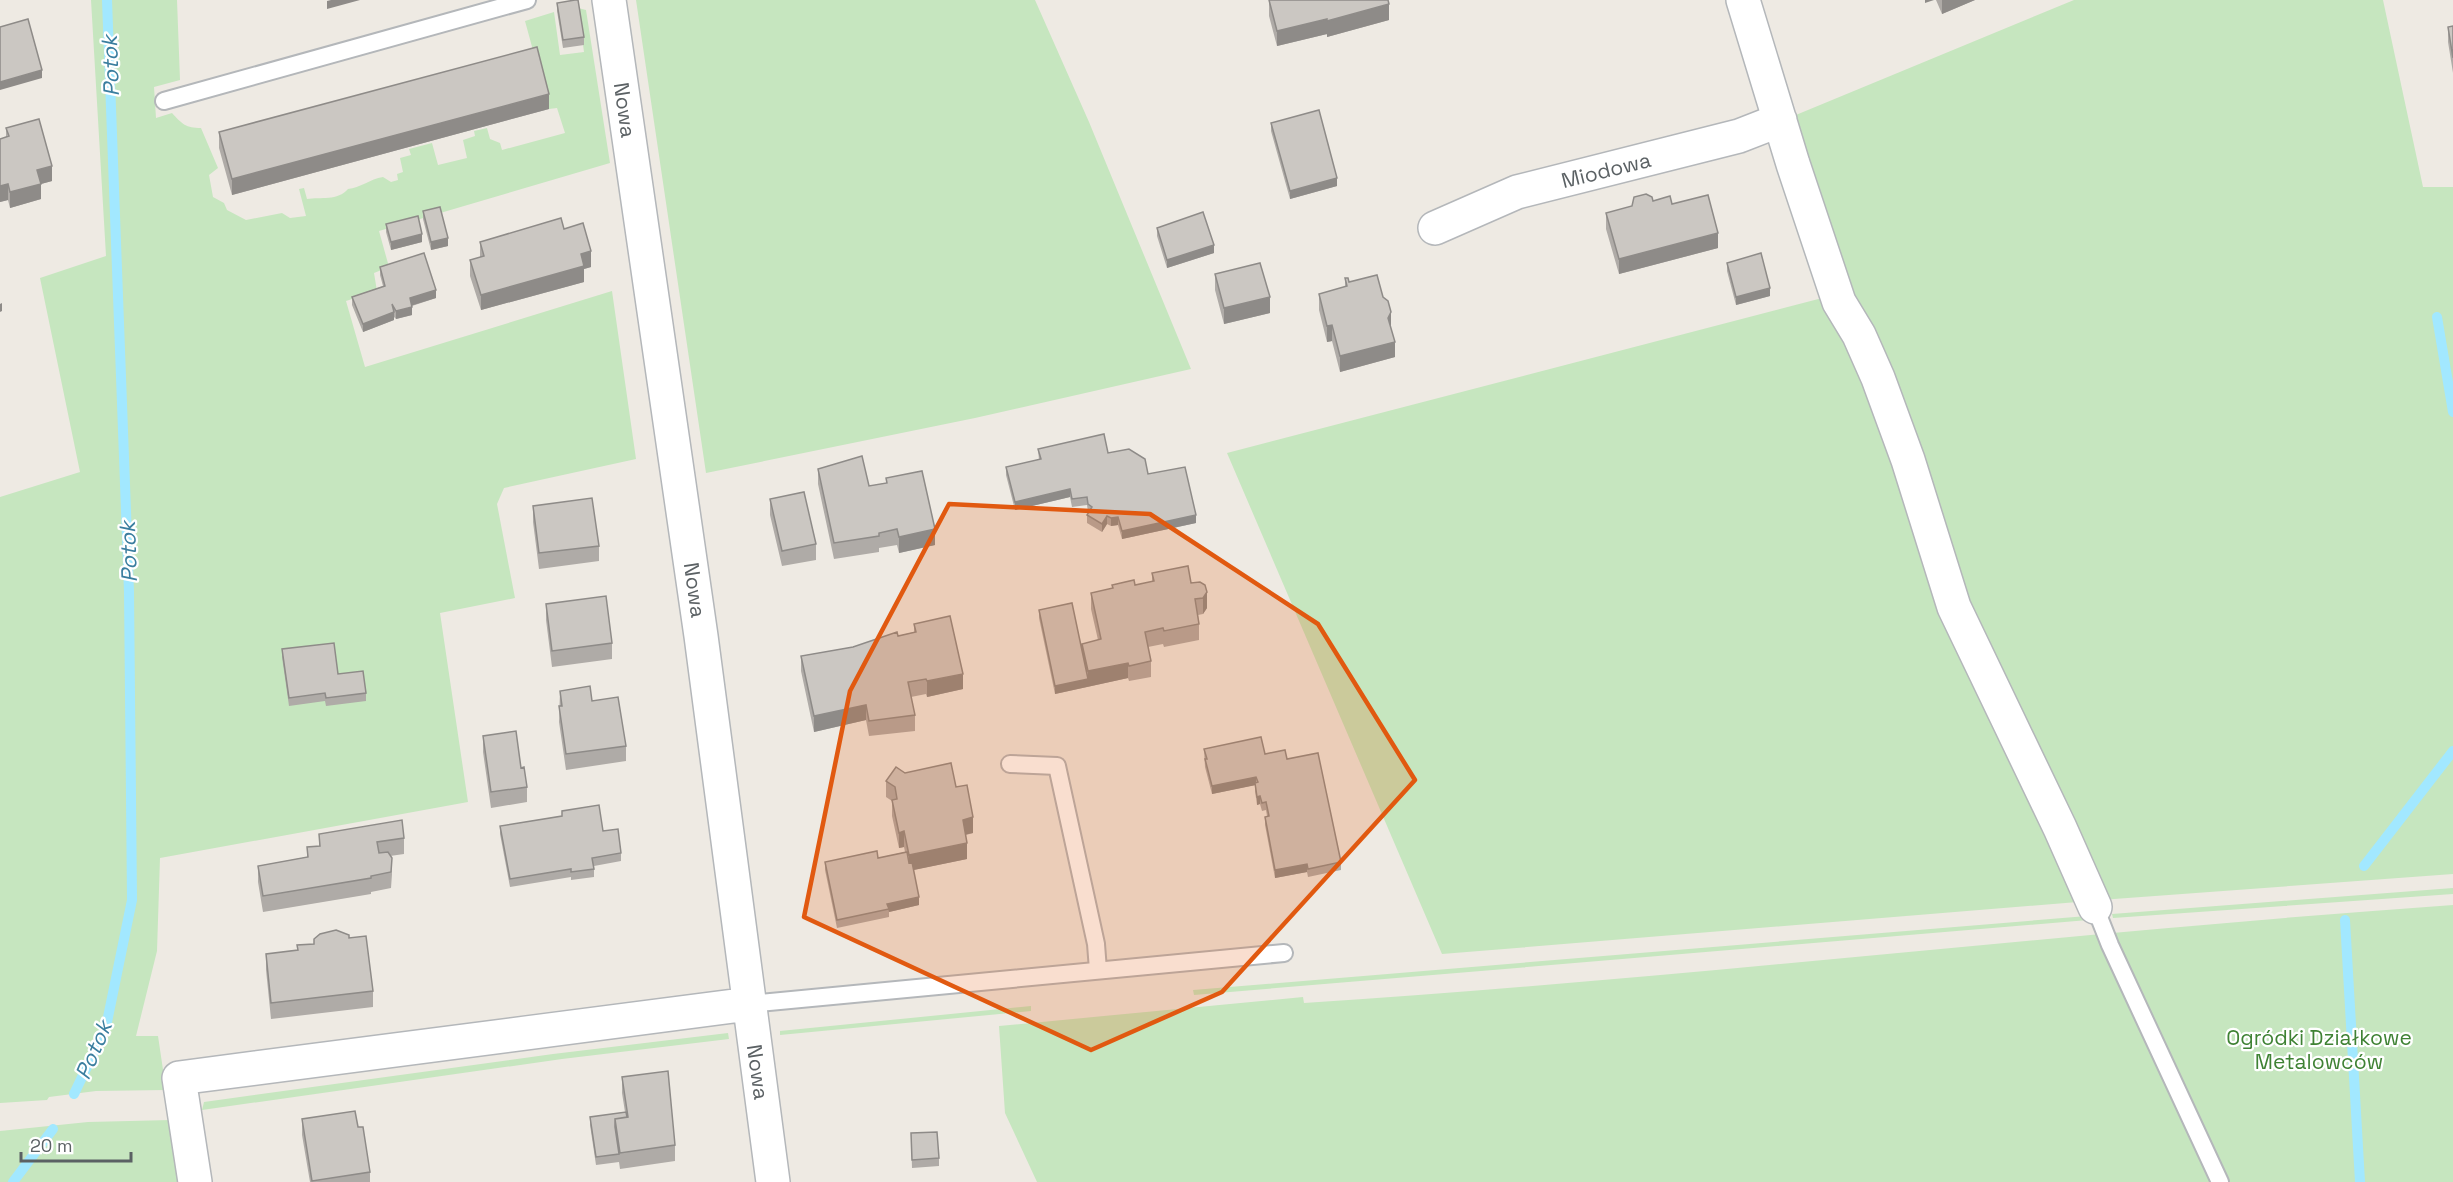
<svg xmlns="http://www.w3.org/2000/svg" width="2453" height="1182" viewBox="0 0 2453 1182" font-family="'Space Grotesk',sans-serif">
	<rect width="100%" height="100%" fill="#eeeae3"/>
	<path fill="#c6e6bf" d="M 91,0 L 177,0 L 180,80 L 154,87 L 156,118 L 172,113 C 182,124 186,128 201,128 L 218,168 L 209,175 L 213,197 L 224,203 L 227,210 L 246,220 L 282,213 L 290,218 L 306,216 L 299,189 L 304,188 L 307,199 C 320,197 338,201 348,189 C 360,188 370,179 383,177 L 391,182 L 398,180 L 397,174 L 403,172 L 400,158 L 411,155 L 409,149 L 432,143 L 438,165 L 467,158 L 463,140 L 475,136 L 474,131 L 487,128 L 490,139 L 500,143 L 502,150 L 565,133 L 557,108 L 549,109 L 525,21 L 554,12 L 560,55 L 584,52 L 578,8 L 586,10 L 610,163 L 379,231 L 389,267 L 374,273 L 377,291 L 346,301 L 365,367 L 612,291 L 636,459 L 504,488 L 497,504 L 515,598 L 440,613 L 468,802 L 160,858 L 157,951 L 136,1036 L 158,1036 L 166,1090 L 96,1091 L 49,1097 L 47,1100 L 0,1103 L 0,497 L 80,472 L 40,278 L 106,256 Z
		M 636,0 L 1035,0 L 1089,122 L 1191,369 L 975,418 L 706,473 Z
		M 2074,0 L 2383,0 L 2423,187 L 2453,187 L 2453,874 L 2114,899 L 1442,954 L 1227,453 L 1853,290 L 1801,162 L 1791,117 Z
		M 2453,888 L 2453,894 L 2113,918 L 2112,914 Z
		M 2453,905 L 2453,1182 L 1037,1182 L 1005,1113 L 999,1026 L 1303,997 L 1304,1003 C 1688,978 2070,932 2453,905 Z
		M 2087,916 L 2088,920 L 1194,995 L 1193,990 Z
		M 1031,1006 L 1031,1011 L 780,1035 L 780,1031 Z
		M 728,1033 L 729,1039 L 562,1059 L 202,1110 L 204,1102 L 553,1054 Z
		M 171,1120 L 180,1182 L 0,1182 L 0,1131 L 88,1122 Z"/>
	<g fill="none" stroke-linecap="round" stroke-linejoin="round">
		<path stroke="#a2e8ff" stroke-width="10" d="M 2437,317 L 2453,412
			M 2364,866 L 2453,751
			M 2345,920 L 2360,1182
			M 74,1094 L 106,1027 L 132,900 L 129,592 L 107,0
			M 13,1182 L 53,1129"/>
		<defs>
			<path id="lane" d="M 164,101 L 527,0
				M 1010,764 L 1057,766 L 1096,944 L 1098,970
				M 2095,907 L 2110,945 L 2220,1182
				M 749,1004 L 1284,953"/>
			<path id="street" d="M 609,0 L 701,636 L 773,1182
				M 1743,0 L 1793,164 L 1839,302 L 1859,335 L 1878,378 L 1908,460 L 1954,607 L 2060,828 L 2095,907
				M 1435,228 L 1517,192 L 1739,136 L 1780,120
				M 195,1182 L 179,1078 L 749,1004"/>
		</defs>
		<use href="#lane" stroke="#b4b7ba" stroke-width="20"/>
		<use href="#street" stroke="#b4b7ba" stroke-width="36"/>
		<use href="#lane" stroke="#fff" stroke-width="16"/>
		<use href="#street" stroke="#fff" stroke-width="33"/>
	</g>
	<path fill="#afaba7" d="M 1269,0 L 1389,20 L 1327,37 L 1327,34 L 1277,46 L 1269,16 Z
		M 1936,0 L 1975,0 L 1942,14 Z
		M 557,3 L 584,37 L 584,45 L 563,48 L 557,11 Z
		M 2453,26 L 2453,73 L 2448,42 L 2448,27 Z
		M 549,109 L 232,195 L 219,148 L 219,132 Z
		M 1271,123 L 1337,186 L 1290,199 L 1271,131 Z
		M 6,128 L 52,181 L 41,184 L 41,199 L 10,208 L 8,200 L 0,202 L 0,139 L 6,137 Z
		M 1672,204 L 1718,248 L 1619,274 L 1606,229 L 1606,213 Z
		M 423,211 L 448,246 L 431,250 L 423,219 Z
		M 386,224 L 422,242 L 391,250 L 386,232 Z
		M 1157,228 L 1214,253 L 1167,268 L 1157,236 Z
		M 564,229 L 591,267 L 584,269 L 584,282 L 481,310 L 470,276 L 470,260 L 480,257 L 480,242 Z
		M 1727,263 L 1770,296 L 1736,305 L 1727,271 Z
		M 380,267 L 436,298 L 412,306 L 412,315 L 396,319 L 394,317 L 394,320 L 363,332 L 352,305 L 352,297 L 383,286 L 380,275 Z
		M 1215,274 L 1270,313 L 1224,324 L 1215,290 Z
		M 1345,278 L 1349,282 L 1391,328 L 1395,357 L 1340,372 L 1332,341 L 1327,342 L 1319,310 L 1319,294 L 1345,287 Z
		M 1038,449 L 1108,453 L 1148,474 L 1196,523 L 1122,539 L 1118,525 L 1111,526 L 1107,524 L 1102,532 L 1087,523 L 1087,515 L 1089,513 L 1088,512 L 1087,505 L 1072,507 L 1070,497 L 1015,510 L 1006,475 L 1006,467 L 1039,460 Z
		M 818,469 L 869,486 L 886,483 L 886,478 L 935,545 L 899,553 L 897,545 L 879,548 L 879,552 L 834,559 L 818,484 Z
		M 770,499 L 816,544 L 816,560 L 782,566 L 770,515 Z
		M 533,506 L 599,546 L 599,561 L 539,569 L 533,522 Z
		M 1152,573 L 1191,583 L 1200,582 L 1207,608 L 1203,614 L 1198,615 L 1199,624 L 1199,640 L 1164,647 L 1163,644 L 1148,647 L 1151,661 L 1151,677 L 1129,681 L 1128,678 L 1055,694 L 1039,618 L 1039,610 L 1082,651 L 1082,644 L 1098,640 L 1091,609 L 1091,593 L 1112,589 L 1112,585 L 1135,585 L 1152,582 Z
		M 546,604 L 612,643 L 612,659 L 552,667 L 546,620 Z
		M 914,624 L 963,689 L 927,697 L 926,694 L 911,697 L 915,715 L 915,731 L 869,736 L 866,720 L 814,732 L 801,671 L 801,656 L 853,647 L 914,632 Z
		M 282,649 L 338,674 L 366,693 L 366,701 L 326,706 L 325,701 L 289,706 L 282,657 Z
		M 560,691 L 592,701 L 626,746 L 626,761 L 566,770 L 559,722 Z
		M 483,736 L 521,768 L 527,787 L 527,802 L 491,808 L 483,752 Z
		M 1204,749 L 1265,754 L 1287,759 L 1341,862 L 1341,870 L 1308,877 L 1307,872 L 1275,878 L 1265,825 L 1265,817 L 1267,816 L 1266,810 L 1262,811 L 1260,804 L 1257,805 L 1255,791 L 1255,785 L 1212,794 L 1205,767 Z
		M 905,773 L 956,787 L 973,833 L 966,835 L 967,859 L 913,870 L 919,905 L 889,912 L 889,917 L 837,928 L 825,870 L 825,862 L 878,858 L 905,852 L 904,847 L 899,848 L 892,816 L 892,801 L 886,797 L 886,781 Z
		M 562,811 L 603,831 L 621,853 L 621,861 L 594,866 L 594,877 L 571,880 L 571,877 L 510,887 L 500,834 L 500,826 L 562,816 Z
		M 319,834 L 404,838 L 404,854 L 390,856 L 392,874 L 391,888 L 371,892 L 371,894 L 263,912 L 258,882 L 258,866 L 307,857 L 307,847 L 319,846 Z
		M 349,938 L 373,991 L 373,1007 L 271,1019 L 266,970 L 266,954 L 297,950 L 297,945 L 314,944 L 314,939 Z
		M 622,1077 L 675,1145 L 675,1161 L 620,1169 L 619,1162 L 596,1165 L 590,1125 L 590,1117 L 625,1112 L 622,1093 Z
		M 302,1119 L 358,1127 L 370,1172 L 370,1182 L 310,1182 L 302,1135 Z
		M 911,1133 L 939,1158 L 939,1166 L 912,1168 Z"/>
	<path fill="#8e8b88" d="M 331,0 L 360,0 L 327,9 L 327,1 Z
		M 1925,0 L 1934,0 L 1925,3 Z
		M 1942,0 L 1975,0 L 1942,14 Z
		M 1389,4 L 1389,20 L 1327,37 L 1327,21 Z
		M 1327,19 L 1327,34 L 1277,46 L 1277,31 Z
		M 42,70 L 42,78 L 0,90 L 0,82 Z
		M 549,94 L 549,109 L 232,195 L 232,179 Z
		M 52,166 L 52,181 L 41,184 L 41,199 L 10,208 L 10,192 L 37,170 Z
		M 1337,178 L 1337,186 L 1290,199 L 1290,191 Z
		M 8,184 L 8,200 L 0,202 L 0,186 Z
		M 1718,233 L 1718,248 L 1619,274 L 1619,259 Z
		M 422,234 L 422,242 L 391,250 L 391,242 Z
		M 448,238 L 448,246 L 431,250 L 431,242 Z
		M 1214,245 L 1214,253 L 1167,268 L 1167,260 Z
		M 591,251 L 591,267 L 584,269 L 584,282 L 481,310 L 481,295 L 581,254 Z
		M 1770,288 L 1770,296 L 1736,305 L 1736,297 Z
		M 436,290 L 436,298 L 410,306 L 410,298 Z
		M 1270,297 L 1270,313 L 1224,324 L 1224,308 Z
		M 2,303 L 2,311 L 0,312 L 0,304 Z
		M 412,307 L 412,315 L 396,319 L 396,311 Z
		M 394,312 L 394,320 L 363,332 L 363,324 Z
		M 1391,312 L 1391,328 L 1388,318 Z
		M 1332,325 L 1332,341 L 1327,342 L 1327,326 Z
		M 1395,342 L 1395,357 L 1340,372 L 1340,356 Z
		M 1070,489 L 1070,497 L 1015,510 L 1015,502 Z
		M 1196,515 L 1196,523 L 1122,539 L 1122,531 Z
		M 1107,516 L 1107,524 L 1102,532 L 1102,524 Z
		M 1118,517 L 1118,525 L 1111,526 L 1111,518 Z
		M 935,529 L 935,545 L 899,553 L 899,537 Z
		M 1207,592 L 1207,608 L 1203,614 L 1203,598 Z
		M 1128,663 L 1128,678 L 1055,694 L 1055,686 L 1088,679 L 1088,671 Z
		M 963,674 L 963,689 L 927,697 L 927,681 Z
		M 866,705 L 866,720 L 814,732 L 814,716 Z
		M 1256,777 L 1256,785 L 1212,794 L 1212,786 Z
		M 1260,796 L 1260,804 L 1257,805 L 1257,797 Z
		M 973,817 L 973,833 L 963,835 L 963,820 Z
		M 904,831 L 904,847 L 899,848 L 899,833 Z
		M 967,843 L 967,859 L 909,871 L 909,855 Z
		M 1307,864 L 1307,872 L 1275,878 L 1275,870 Z
		M 919,897 L 919,905 L 889,912 L 887,904 Z"/>
	<path fill="#cbc7c2" stroke="#8e8b88" stroke-width="1.5" d="M 575,0 L 578,0 L 584,37 L 563,40 L 557,3 Z
		M 1269,0 L 1388,0 L 1389,4 L 1327,21 L 1327,19 L 1277,31 Z
		M 28,19 L 42,70 L 0,82 L 0,27 Z
		M 2453,26 L 2453,58 L 2448,27 Z
		M 537,47 L 549,94 L 232,179 L 219,132 Z
		M 1319,110 L 1337,178 L 1290,191 L 1271,123 Z
		M 39,119 L 52,166 L 37,170 L 41,184 L 10,192 L 8,184 L 0,186 L 0,139 L 9,136 L 6,128 Z
		M 1646,194 L 1652,197 L 1653,201 L 1670,196 L 1672,204 L 1708,195 L 1718,233 L 1619,259 L 1606,213 L 1632,206 L 1634,197 Z
		M 440,207 L 448,238 L 431,242 L 423,211 Z
		M 1203,212 L 1214,245 L 1167,260 L 1157,228 Z
		M 418,216 L 422,234 L 391,242 L 386,224 Z
		M 561,218 L 564,229 L 583,223 L 591,251 L 581,254 L 584,266 L 481,295 L 470,260 L 484,256 L 480,242 Z
		M 424,253 L 436,290 L 410,298 L 412,307 L 396,311 L 392,304 L 394,312 L 363,324 L 352,297 L 385,286 L 380,267 Z
		M 1761,253 L 1770,288 L 1736,297 L 1727,263 Z
		M 1260,263 L 1270,297 L 1224,308 L 1215,274 Z
		M 1377,275 L 1383,297 L 1388,301 L 1391,312 L 1388,318 L 1395,342 L 1340,356 L 1332,325 L 1327,326 L 1319,294 L 1347,286 L 1345,278 L 1348,278 L 1349,282 Z
		M 1104,434 L 1108,453 L 1129,449 L 1145,459 L 1148,474 L 1185,467 L 1196,515 L 1122,531 L 1118,517 L 1111,518 L 1107,516 L 1102,524 L 1087,515 L 1092,507 L 1088,504 L 1087,497 L 1072,499 L 1070,489 L 1015,502 L 1006,467 L 1041,459 L 1038,449 Z
		M 862,456 L 869,486 L 887,483 L 886,478 L 922,471 L 935,529 L 899,537 L 897,529 L 879,533 L 879,536 L 834,543 L 818,469 Z
		M 804,492 L 816,544 L 782,551 L 770,499 Z
		M 592,498 L 599,546 L 539,553 L 533,506 Z
		M 1188,566 L 1191,583 L 1200,582 L 1205,585 L 1207,592 L 1203,598 L 1195,599 L 1199,624 L 1164,631 L 1163,628 L 1145,632 L 1151,661 L 1129,666 L 1128,663 L 1088,671 L 1082,644 L 1101,639 L 1091,593 L 1113,588 L 1112,585 L 1134,580 L 1135,585 L 1154,581 L 1152,573 Z
		M 606,596 L 612,643 L 552,651 L 546,604 Z
		M 1072,603 L 1088,679 L 1055,686 L 1039,610 Z
		M 950,616 L 963,674 L 927,681 L 926,679 L 908,682 L 915,715 L 869,721 L 866,705 L 814,716 L 801,656 L 853,647 L 897,632 L 898,636 L 916,632 L 914,624 Z
		M 334,643 L 338,674 L 363,671 L 366,693 L 326,698 L 325,693 L 289,698 L 282,649 Z
		M 590,686 L 592,701 L 618,697 L 626,746 L 566,754 L 559,706 L 562,706 L 560,691 Z
		M 516,731 L 521,768 L 524,767 L 527,787 L 491,792 L 483,736 Z
		M 1261,737 L 1265,754 L 1285,750 L 1287,759 L 1318,753 L 1341,862 L 1308,869 L 1307,864 L 1275,870 L 1265,817 L 1269,816 L 1266,802 L 1262,803 L 1260,796 L 1257,797 L 1255,783 L 1258,782 L 1256,777 L 1212,786 L 1205,759 L 1207,759 L 1204,749 Z
		M 951,763 L 956,787 L 967,785 L 973,817 L 963,820 L 967,843 L 909,855 L 904,831 L 899,833 L 892,800 L 897,799 L 895,787 L 886,781 L 896,767 L 905,773 Z
		M 599,805 L 603,831 L 618,829 L 621,853 L 592,858 L 594,869 L 571,872 L 571,869 L 510,879 L 500,826 L 562,816 L 562,811 Z
		M 402,820 L 404,838 L 377,842 L 379,853 L 388,852 L 392,858 L 391,872 L 371,876 L 371,878 L 263,896 L 258,866 L 308,857 L 307,847 L 320,846 L 319,834 Z
		M 877,851 L 878,858 L 907,852 L 909,863 L 912,862 L 919,897 L 887,904 L 889,909 L 837,920 L 825,862 Z
		M 336,930 L 349,935 L 349,938 L 366,936 L 373,991 L 271,1003 L 266,954 L 298,950 L 297,945 L 314,944 L 314,939 L 320,934 Z
		M 668,1071 L 675,1145 L 620,1153 L 615,1119 L 628,1117 L 622,1077 Z
		M 355,1111 L 358,1127 L 363,1127 L 370,1172 L 312,1181 L 302,1119 Z
		M 626,1112 L 627,1117 L 615,1119 L 615,1127 L 619,1154 L 596,1157 L 590,1117 Z
		M 937,1132 L 939,1158 L 912,1160 L 911,1133 Z"/>
	<path fill="#e15910" fill-opacity="0.2" stroke="#e15910" stroke-width="4.5" stroke-linejoin="round" d="M 949,504 L 1150,514 L 1318,624 L 1415,780 L 1222,992 L 1091,1050 L 804,917 L 850,691 Z"/>
	<g text-anchor="middle" dominant-baseline="central" stroke-width="4.5" stroke-linejoin="round" paint-order="stroke">
		<g font-size="21" fill="#5b6164" stroke="#fff">
			<text transform="translate(625 110) rotate(82)">Nowa</text>
			<text transform="translate(1606 170) rotate(-14)">Miodowa</text>
			<text transform="translate(695 590) rotate(82)">Nowa</text>
			<text transform="translate(758 1072) rotate(82)">Nowa</text>
		</g>
		<g font-size="21" fill="#3f8234" stroke="#fff">
			<text x="2319" y="1037">Ogródki Działkowe<tspan x="2319" dy="24">Metalowców</tspan></text>
		</g>
		<g font-size="22" font-style="italic" fill="#3a7e9f" stroke="#fff">
			<text transform="translate(110 66) rotate(-92)">Potok</text>
			<text transform="translate(128 552) rotate(-92)">Potok</text>
			<text transform="translate(93 1050) rotate(-67)">Potok</text>
		</g>
	</g>
	<path d="M21 1152v9h110v-9" fill="none" stroke="#5b6164" stroke-width="3"/>
	<text x="30" y="1152" font-size="18" fill="#5b6164" stroke="#ffffff" stroke-width="4.5" paint-order="stroke">20 m</text>
</svg>
